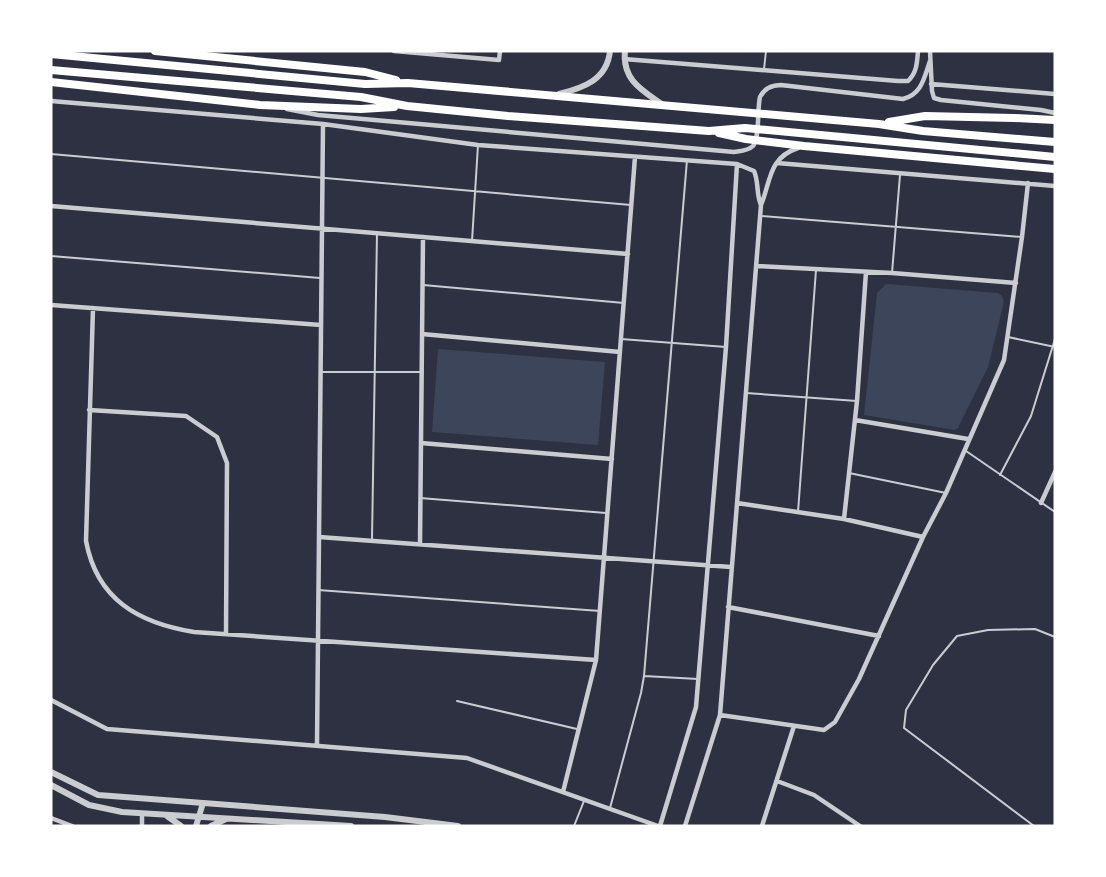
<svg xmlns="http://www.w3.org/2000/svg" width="1106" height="877" viewBox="0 0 1106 877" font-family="'Public Sans',sans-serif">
	<rect width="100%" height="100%" fill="#2d3142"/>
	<path fill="#3c4559" d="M 886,284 L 998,293 L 1002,296 L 1004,302 L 988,367 L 958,428 L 955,430 L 864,415 L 877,293 Z
		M 438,349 L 605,362 L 598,445 L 432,432 Z"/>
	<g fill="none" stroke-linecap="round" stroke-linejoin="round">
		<path stroke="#caccd0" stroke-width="2" d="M 764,69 L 766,51
			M 51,154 L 631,205
			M 762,216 L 1022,237
			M 472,241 L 478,145
			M 51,256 L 320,278
			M 892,273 L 900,175
			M 423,285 L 624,303
			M 1008,337 L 1055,347
			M 621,339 L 726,347
			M 321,372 L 420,372
			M 746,393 L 857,401
			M 966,451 L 1055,512
			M 849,473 L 946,493
			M 1000,475 L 1031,416 L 1055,339
			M 420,498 L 606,513
			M 798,512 L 816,270
			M 372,539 L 377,233
			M 318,590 L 600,611
			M 644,676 L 698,679
			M 457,701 L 577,729
			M 610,808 L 641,693 L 644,676 L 687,160
			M 574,826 L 584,801
			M 1034,826 L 904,728 L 906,710 L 933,665 L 957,636 L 988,630 L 1035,629 L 1055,637"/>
		<path stroke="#caccd0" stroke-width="4.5" d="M 394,51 L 499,60 L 500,51
			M 930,51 L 932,91 L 934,98 L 941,100 L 1041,110 L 1055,113
			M 624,59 L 898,81 L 908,81 C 917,72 917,63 918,51
			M 931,84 L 1055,94
			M 51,101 L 323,124 L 478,145 L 737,164 L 754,171 C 759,182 756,194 761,205
			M 287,109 L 318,115 L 734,152 C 740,151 748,151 753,146 C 760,137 757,109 760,97 C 764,89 771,85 781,85 L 903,99 C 922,94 924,78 930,61
			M 777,163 L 1055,186
			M 51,206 L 628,254
			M 757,266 L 892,273 L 1016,283
			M 51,305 L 321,325
			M 93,308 L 86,541 C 97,600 139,623 194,632 L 596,660
			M 422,334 L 620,352
			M 89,410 L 186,416 L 217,437 L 227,463 L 226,634
			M 855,420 L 968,439
			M 421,443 L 612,459
			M 737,503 L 844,519 L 923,537
			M 1041,503 L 1055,472
			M 844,519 L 857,401 L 866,272
			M 319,537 L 731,567
			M 420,543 L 423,237
			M 728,607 L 879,636
			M 51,700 L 107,729 L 467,758 L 658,826
			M 720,715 L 824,730 L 835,722 L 859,679 L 923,537 L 946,493 L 1004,360 L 1022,237 L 1028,183
			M 317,744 L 323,124
			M 777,781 L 814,795 L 860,826
			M 563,792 L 596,660 L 635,157
			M 142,814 L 142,826
			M 51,818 L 72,826
			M 660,826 L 696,707 L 726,347 L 737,164
			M 685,826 L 720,715 L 761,205 C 771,181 768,158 798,148
			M 762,826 L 794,726"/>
		<path stroke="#caccd0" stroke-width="6" d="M 625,51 C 622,80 642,90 663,105
			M 559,94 C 583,88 607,80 610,51
			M 51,772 L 98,795 L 385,817 L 458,826
			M 51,785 L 89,805 L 122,812 L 351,826
			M 167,816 L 181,826
			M 196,826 L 203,803
			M 211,826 L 226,819"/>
		<path stroke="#fff" stroke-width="8" d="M 155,51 L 365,72 L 396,80
			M 51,54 L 365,84 L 408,83 L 879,124 L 923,131 L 1055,142
			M 51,70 L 361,97 L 407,106 L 508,116 L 709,131 L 745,128 L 1055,157
			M 51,82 L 260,105 L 361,109 L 394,107
			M 889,122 L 925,116 L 1014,118 L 1055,120
			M 719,133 L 746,139 L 804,146 L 1055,169"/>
	</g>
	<rect width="1106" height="877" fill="none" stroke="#ffffff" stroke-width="105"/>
</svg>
